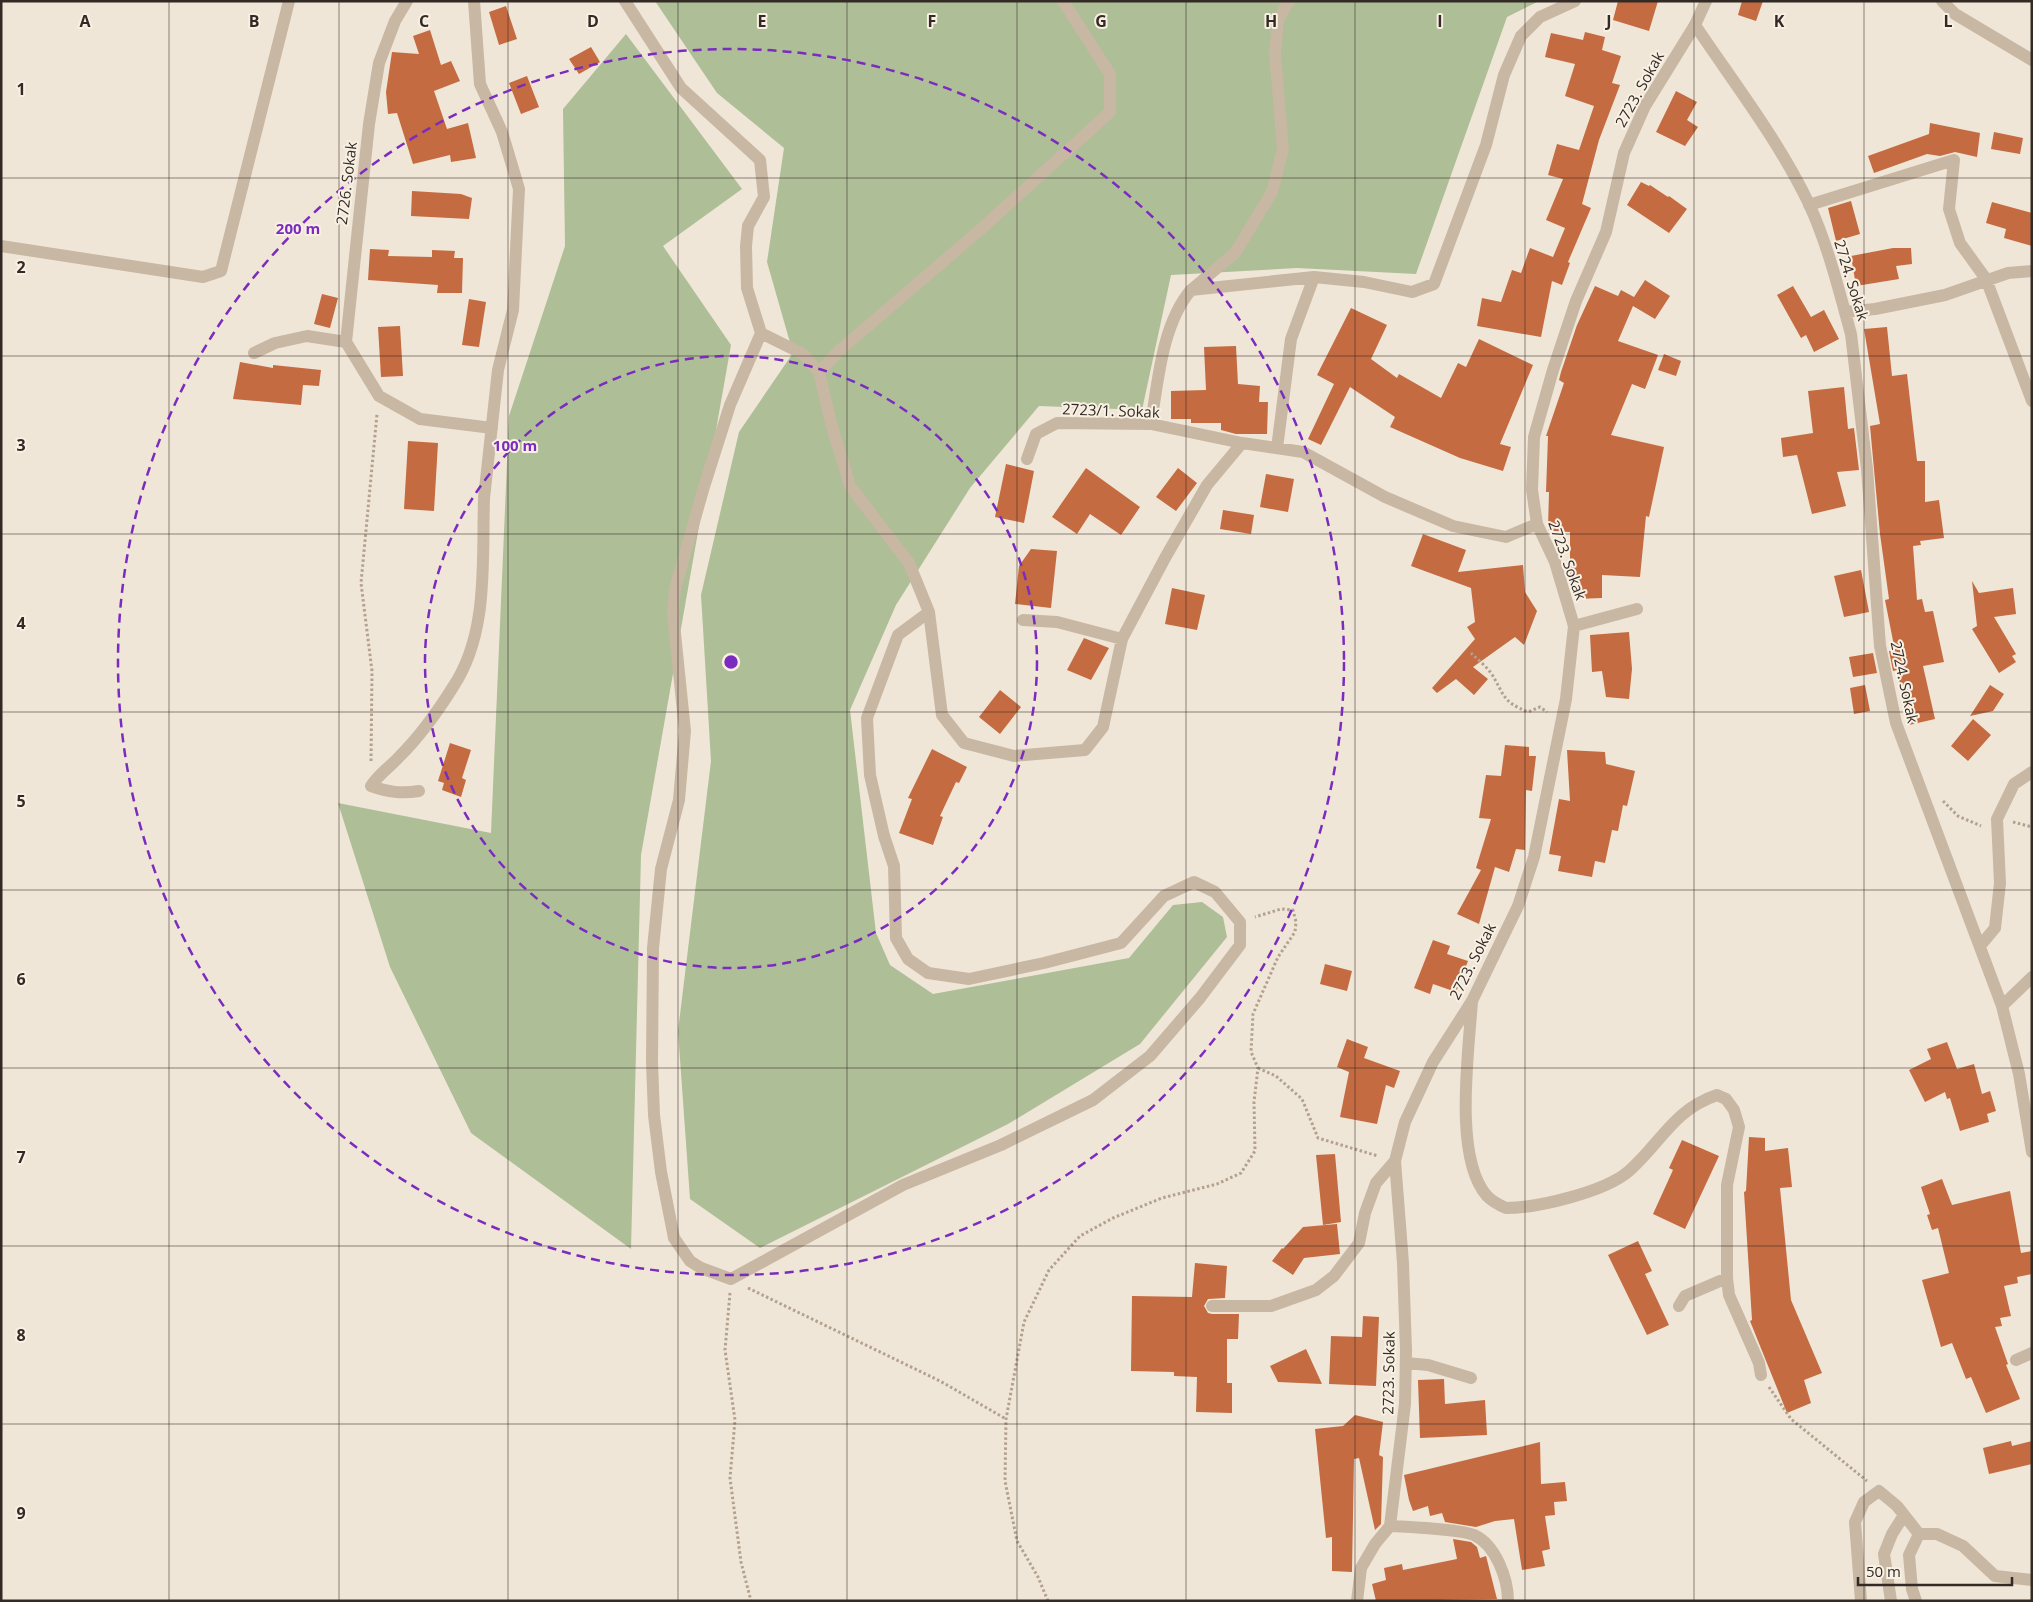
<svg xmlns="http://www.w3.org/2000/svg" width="2033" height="1602" viewBox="0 0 2033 1602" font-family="'Open Sans',sans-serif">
	<rect width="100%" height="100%" fill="#f0e6d7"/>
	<path fill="#aebe97" d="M 655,1 L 1539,1 L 1507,17 L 1416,274 L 1297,268 L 1171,275 L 1142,410 L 1039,406 L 970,488 L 896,605 L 850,710 L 876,933 L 890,965 L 933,994 L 1129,958 L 1173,905 L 1202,902 L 1223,917 L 1227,937 L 1140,1044 L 1008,1124 L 760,1248 L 690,1199 L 678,1031 L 711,761 L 701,595 L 739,432 L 793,353 L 767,262 L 784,148 L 717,93 Z
		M 626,34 L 742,189 L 663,246 L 731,345 L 641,855 L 631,1249 L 471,1133 L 390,967 L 338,803 L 491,833 L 509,416 L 565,246 L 563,109 Z"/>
	<path fill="#c46b41" d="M 1618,1 L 1658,1 L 1649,31 L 1613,20 Z
		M 1742,1 L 1763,1 L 1756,21 L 1738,15 Z
		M 506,6 L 517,39 L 499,45 L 489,12 Z
		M 430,30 L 441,65 L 451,61 L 460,81 L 434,91 L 447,129 L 468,123 L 476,158 L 451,162 L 450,155 L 413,164 L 397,113 L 388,114 L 386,92 L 392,52 L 419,54 L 413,36 Z
		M 1585,32 L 1605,37 L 1602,50 L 1621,56 L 1612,83 L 1620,85 L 1599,140 L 1582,204 L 1591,208 L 1568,262 L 1570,263 L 1562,285 L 1552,281 L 1541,337 L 1477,326 L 1482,298 L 1501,302 L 1512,270 L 1521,273 L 1530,248 L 1553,257 L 1565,228 L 1546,220 L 1563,179 L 1548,175 L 1557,144 L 1579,150 L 1594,106 L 1565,96 L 1575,64 L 1545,57 L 1551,33 L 1583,40 Z
		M 591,47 L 600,62 L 579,74 L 569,59 Z
		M 527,76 L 539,107 L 521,114 L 509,83 Z
		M 1676,91 L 1697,102 L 1687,120 L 1698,127 L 1685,146 L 1656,132 Z
		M 1930,123 L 1980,133 L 1977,157 L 1955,152 L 1940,156 L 1927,154 L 1874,173 L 1868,156 L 1929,134 Z
		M 1994,132 L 2023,138 L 2020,154 L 1991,149 Z
		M 1641,182 L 1649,186 L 1650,185 L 1668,197 L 1669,196 L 1687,209 L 1669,233 L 1627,205 Z
		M 412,191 L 461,194 L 472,198 L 469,219 L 411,216 Z
		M 1851,201 L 1860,234 L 1836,241 L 1828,208 Z
		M 1992,202 L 2032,213 L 2032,246 L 2004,238 L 2006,229 L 1986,223 Z
		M 1893,248 L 1911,248 L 1912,264 L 1896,266 L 1899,279 L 1856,286 L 1851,256 Z
		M 370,249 L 389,250 L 388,256 L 432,257 L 432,250 L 455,251 L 454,258 L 463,258 L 462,293 L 437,293 L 438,285 L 368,280 Z
		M 1645,280 L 1670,296 L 1655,319 L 1633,306 L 1618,341 L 1658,355 L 1645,389 L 1632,384 L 1611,435 L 1664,447 L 1649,517 L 1646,516 L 1640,577 L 1602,575 L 1602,598 L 1576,599 L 1576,579 L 1570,579 L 1570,532 L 1549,531 L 1548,529 L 1549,492 L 1546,492 L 1548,436 L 1546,436 L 1564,383 L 1559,380 L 1561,372 L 1577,325 L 1595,286 L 1618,296 L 1621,290 L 1634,297 Z
		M 1793,286 L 1811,317 L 1824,310 L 1839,339 L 1814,352 L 1806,335 L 1801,338 L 1777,295 Z
		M 322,294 L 338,298 L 330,328 L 314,324 Z
		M 469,299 L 486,302 L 479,347 L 462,345 Z
		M 1351,308 L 1387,325 L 1371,359 L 1397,378 L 1399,374 L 1441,398 L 1458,363 L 1466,367 L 1479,339 L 1533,365 L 1500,444 L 1511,447 L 1503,471 L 1460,458 L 1390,427 L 1395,417 L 1350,387 L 1321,445 L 1308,439 L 1334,384 L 1317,375 Z
		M 400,326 L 403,376 L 381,377 L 378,327 Z
		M 1887,327 L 1892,376 L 1907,374 L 1917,461 L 1925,461 L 1925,502 L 1939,500 L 1944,538 L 1920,541 L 1921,545 L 1913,546 L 1917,600 L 1922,599 L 1925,612 L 1933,611 L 1944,662 L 1923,666 L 1935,719 L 1909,725 L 1897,670 L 1893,671 L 1889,651 L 1895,651 L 1885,600 L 1889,599 L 1880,534 L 1870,426 L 1880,424 L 1864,329 Z
		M 1236,346 L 1238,384 L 1260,386 L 1259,402 L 1268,402 L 1267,434 L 1236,434 L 1221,430 L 1221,423 L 1191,423 L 1191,419 L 1171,419 L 1171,391 L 1206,390 L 1204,347 Z
		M 1664,354 L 1681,361 L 1676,376 L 1658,370 Z
		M 240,362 L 273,368 L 273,365 L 321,370 L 319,386 L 303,385 L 301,405 L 233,399 Z
		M 1844,387 L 1848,429 L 1854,428 L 1859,470 L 1837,472 L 1846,506 L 1812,514 L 1797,455 L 1783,457 L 1781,438 L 1813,433 L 1808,391 Z
		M 408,441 L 438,443 L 434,511 L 404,509 Z
		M 1006,464 L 1034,471 L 1024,523 L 995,517 Z
		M 1086,468 L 1140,507 L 1121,535 L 1090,514 L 1077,534 L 1052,517 Z
		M 1178,468 L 1197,483 L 1176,511 L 1156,497 Z
		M 1266,474 L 1294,479 L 1288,512 L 1260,507 Z
		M 1223,510 L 1254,515 L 1251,534 L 1220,529 Z
		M 1423,534 L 1466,550 L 1458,572 L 1523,565 L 1525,592 L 1537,611 L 1524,645 L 1515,637 L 1473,667 L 1488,679 L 1474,695 L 1456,679 L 1437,693 L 1432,688 L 1475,639 L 1467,627 L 1475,622 L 1471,588 L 1411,566 Z
		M 1031,549 L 1057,551 L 1051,608 L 1015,604 L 1019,566 Z
		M 1861,570 L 1869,612 L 1844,617 L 1834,576 Z
		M 1972,581 L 1979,593 L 2013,588 L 2016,614 L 1994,617 L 2016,654 L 2012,656 L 2016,662 L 1999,673 L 1972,629 L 1977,626 Z
		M 1172,588 L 1205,595 L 1197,630 L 1165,624 Z
		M 1629,632 L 1632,669 L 1629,699 L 1606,697 L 1602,671 L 1592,672 L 1590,635 Z
		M 1084,638 L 1109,648 L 1091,680 L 1067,670 Z
		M 1873,653 L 1877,673 L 1853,677 L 1849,657 Z
		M 1865,685 L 1870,711 L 1854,714 L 1850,688 Z
		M 1990,685 L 2004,694 L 1993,711 L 1970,716 Z
		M 1000,690 L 1021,707 L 1000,734 L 979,717 Z
		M 1973,719 L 1991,735 L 1968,761 L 1951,746 Z
		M 450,743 L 471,750 L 462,778 L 466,780 L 461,797 L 442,790 L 444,783 L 438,781 Z
		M 1505,745 L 1529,747 L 1529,756 L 1536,756 L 1532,791 L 1526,790 L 1525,850 L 1516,849 L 1509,872 L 1495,867 L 1479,924 L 1457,914 L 1481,870 L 1476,868 L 1491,819 L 1479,818 L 1486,775 L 1501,776 Z
		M 932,749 L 967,767 L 959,783 L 956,782 L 940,816 L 943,817 L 933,845 L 899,833 L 912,799 L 908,798 Z
		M 1567,750 L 1605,752 L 1606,764 L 1635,771 L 1627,806 L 1623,805 L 1618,831 L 1612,830 L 1605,863 L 1595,861 L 1592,877 L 1558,871 L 1561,856 L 1549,854 L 1559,799 L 1570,801 Z
		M 1433,940 L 1450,946 L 1447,954 L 1468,961 L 1456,992 L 1433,984 L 1430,994 L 1414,988 Z
		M 1325,964 L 1352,971 L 1347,991 L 1320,984 Z
		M 1347,1039 L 1368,1047 L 1364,1058 L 1400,1071 L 1394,1088 L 1386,1085 L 1377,1124 L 1340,1117 L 1349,1072 L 1337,1067 Z
		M 1947,1042 L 1957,1069 L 1974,1064 L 1982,1094 L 1990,1091 L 1996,1111 L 1987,1114 L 1989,1122 L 1960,1131 L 1950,1098 L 1947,1099 L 1945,1092 L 1925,1102 L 1909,1070 L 1931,1059 L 1927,1049 Z
		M 1749,1137 L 1765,1138 L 1765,1151 L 1788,1148 L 1792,1187 L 1780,1188 L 1791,1300 L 1822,1373 L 1804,1380 L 1811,1403 L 1787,1413 L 1750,1321 L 1752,1320 L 1744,1192 L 1746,1191 Z
		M 1682,1140 L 1719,1156 L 1685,1229 L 1653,1214 L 1673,1170 L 1669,1168 Z
		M 1335,1154 L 1341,1222 L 1323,1225 L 1316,1155 Z
		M 1942,1179 L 1952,1205 L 2010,1191 L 2021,1253 L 2032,1251 L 2032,1274 L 2017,1277 L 2018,1283 L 2004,1286 L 2011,1316 L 2000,1318 L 2002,1326 L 1995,1327 L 2008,1364 L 2006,1365 L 2020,1399 L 1986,1413 L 1971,1377 L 1966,1379 L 1952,1343 L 1941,1347 L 1922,1280 L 1949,1273 L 1938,1228 L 1932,1230 L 1927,1215 L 1930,1214 L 1921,1187 Z
		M 1337,1224 L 1340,1254 L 1304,1258 L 1293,1275 L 1272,1261 L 1282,1248 L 1283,1249 L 1303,1227 Z
		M 1638,1241 L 1652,1271 L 1645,1274 L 1669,1325 L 1647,1335 L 1608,1255 Z
		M 1195,1263 L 1227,1266 L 1225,1298 L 1208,1299 L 1204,1306 L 1208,1313 L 1212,1314 L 1239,1314 L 1238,1339 L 1227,1339 L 1227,1383 L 1232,1383 L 1232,1413 L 1196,1412 L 1197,1377 L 1174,1376 L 1174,1372 L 1131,1371 L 1132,1296 L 1192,1297 Z
		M 1363,1316 L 1379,1317 L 1376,1386 L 1329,1384 L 1331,1336 L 1362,1337 Z
		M 1306,1349 L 1322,1384 L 1278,1382 L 1270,1366 Z
		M 1444,1379 L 1445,1404 L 1485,1400 L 1487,1435 L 1420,1438 L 1418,1380 Z
		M 1355,1415 L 1383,1422 L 1379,1455 L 1383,1457 L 1381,1524 L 1375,1530 L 1359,1458 L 1354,1459 L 1352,1572 L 1332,1571 L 1332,1537 L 1326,1538 L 1315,1429 L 1343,1426 Z
		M 2011,1441 L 2012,1446 L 2032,1441 L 2032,1464 L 1989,1474 L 1983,1448 Z
		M 1540,1442 L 1541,1484 L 1565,1482 L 1567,1501 L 1554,1502 L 1555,1515 L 1545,1516 L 1550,1549 L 1542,1551 L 1545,1566 L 1522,1570 L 1514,1519 L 1495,1521 L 1476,1527 L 1445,1522 L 1442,1513 L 1430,1516 L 1428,1506 L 1413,1511 L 1409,1500 L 1404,1475 Z
		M 1453,1539 L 1471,1542 L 1477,1547 L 1480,1558 L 1486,1556 L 1497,1599 L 1376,1601 L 1372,1584 L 1386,1580 L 1384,1568 L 1402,1564 L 1403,1570 L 1457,1559 Z"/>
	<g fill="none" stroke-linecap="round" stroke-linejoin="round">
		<path stroke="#b3a18e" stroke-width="3" stroke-dasharray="2.5 2.5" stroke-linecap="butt" d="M 1471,653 C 1477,659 1486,666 1491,673 C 1505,695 1501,701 1528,712 L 1540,707 L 1547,712
			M 371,761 L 372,671 L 361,583 L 377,414
			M 1943,801 L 1958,816 L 1981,826
			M 2013,822 L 2032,827
			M 1258,1068 L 1276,1076 L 1302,1099 L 1318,1138 L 1378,1156
			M 748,1288 L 940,1381 L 1006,1419
			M 730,1293 L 725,1350 L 735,1420 L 730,1478 L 741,1562 L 751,1601
			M 1769,1387 L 1791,1419 L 1867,1481
			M 1048,1601 L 1038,1577 L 1017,1541 L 1005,1481 L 1006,1419 L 1024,1322 L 1049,1270 L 1080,1236 L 1113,1218 L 1162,1198 L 1217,1184 L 1241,1173 L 1255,1151 L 1254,1102 L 1258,1068 L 1251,1052 L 1253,1014 L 1278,957 L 1295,932 L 1296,922 L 1293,910 L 1281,909 L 1255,917"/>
		<path stroke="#c8b7a3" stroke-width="12" d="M 1,246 L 203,277 L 221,271 L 289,1
			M 1191,290 L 1235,253 L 1272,192 L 1283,149 L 1275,54 L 1278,20 L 1289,1
			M 819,372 L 840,350 L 981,229 L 1110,112 L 1110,74 L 1063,1
			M 419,791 C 401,794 388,792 371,786 C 379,774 390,767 400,756 C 420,736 438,711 453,687 C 489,633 482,561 484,498
			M 1472,1001 C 1469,1050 1453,1158 1487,1196 C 1492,1201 1499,1205 1506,1208 C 1537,1208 1605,1192 1629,1171 C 1661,1143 1673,1110 1717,1095 L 1726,1099 L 1734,1110 L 1739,1127 L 1727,1185 L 1727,1278 L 1729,1295 L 1759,1363 L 1761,1375
			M 1679,1306 L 1685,1296 L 1727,1278"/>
		<path stroke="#c8b7a3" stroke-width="12" d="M 407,1 L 395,21 L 379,63 L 369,124 L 346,342 L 379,396 L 420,419 L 492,428
			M 474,1 L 480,84 L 502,132 L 519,189 L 513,310 L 498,370 L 484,498
			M 625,1 L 681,88 L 760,160 L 764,197 L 748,226 L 746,246 L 747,288 L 761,333 L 803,354 L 819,372 L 831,423 L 850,486 L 909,563 L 929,612 L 942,715 L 964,743 L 1014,756 L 1085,750 L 1103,727 L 1122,639 L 1165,558 L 1207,485 L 1242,443 L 1303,452 L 1385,497 L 1453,526 L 1506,537 L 1537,524 L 1555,562 L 1574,626 L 1566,699 L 1534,857 L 1518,906 L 1472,1001 L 1433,1062 L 1405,1122 L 1395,1161 L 1403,1263 L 1406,1350 L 1405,1404 L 1390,1526 L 1375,1544 L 1361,1568 L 1357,1601
			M 1942,1 L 1955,14 L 2032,60
			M 1695,25 C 1734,83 1779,141 1809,204 C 1828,245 1839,291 1851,334 L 1867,469 L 1880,646 L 1896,723 L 2002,1006 L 2019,1074 L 2032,1152
			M 1809,205 L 1954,160 L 1949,209 L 1960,243 L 1986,279 L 2032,401
			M 1845,312 L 1875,309 L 1945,295 L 2008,273 L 2032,271
			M 761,333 L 730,405 L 703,490 L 675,589 L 673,614 L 685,731 L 679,800 L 661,869 L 653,948 L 652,1062 L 654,1115 L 661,1172 L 674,1238 L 690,1261 L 701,1268 L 731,1279 L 903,1185 L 1001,1145 L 1093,1100 L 1150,1056 L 1200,998 L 1240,945 L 1240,922 L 1215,892 L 1194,882 L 1164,896 L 1121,943 L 1044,963 L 969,979 L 928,973 L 908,959 L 896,938 L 894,866 L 884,836 L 870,775 L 867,718 L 898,635 L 929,612
			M 254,353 L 275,343 L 307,336 L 346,342
			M 1151,424 C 1158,381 1162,324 1191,290 L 1314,277 L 1364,282 L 1412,292 L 1434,284 L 1486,145 L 1504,75 L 1521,36 L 1540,17 L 1575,1
			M 1277,448 L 1291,339 L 1314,277
			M 1027,459 L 1036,434 L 1057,423 L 1151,424 L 1242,443
			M 1023,620 L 1057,622 L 1122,639
			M 1574,626 L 1637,609
			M 1980,946 L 1995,928 L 2000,883 L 1997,819 L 2014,784 L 2032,772
			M 2002,1006 L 2032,977
			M 1212,1306 L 1271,1306 L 1316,1290 L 1334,1276 L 1359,1243 L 1365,1213 L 1376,1183 L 1395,1161
			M 2016,1360 L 2032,1353
			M 1406,1363 L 1428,1365 L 1471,1378
			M 1390,1526 C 1409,1527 1459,1529 1474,1535 C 1496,1545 1508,1579 1508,1601
			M 1861,1601 L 1855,1522 L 1864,1502 L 1879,1491 L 1897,1506 L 1919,1534
			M 1891,1601 L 1884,1554 L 1892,1534 L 1904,1515
			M 1916,1601 L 1912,1589 L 1909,1555 L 1919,1534 L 1937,1534 L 1963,1546 L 1995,1576 L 2032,1580"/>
		<path stroke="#c8b7a3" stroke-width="12" d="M 1537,524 L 1532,490 L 1534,437 L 1553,370 L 1576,301 L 1606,232 L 1624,153 L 1645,106 L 1695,25 L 1706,1"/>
	</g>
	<path fill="none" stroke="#332a25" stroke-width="1" stroke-opacity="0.55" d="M 169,1 L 169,1601M 339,1 L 339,1601M 508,1 L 508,1601M 678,1 L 678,1601M 847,1 L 847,1601M 1017,1 L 1017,1601M 1186,1 L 1186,1601M 1355,1 L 1355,1601M 1525,1 L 1525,1601M 1694,1 L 1694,1601M 1864,1 L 1864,1601M 1,178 L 2032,178M 1,356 L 2032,356M 1,534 L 2032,534M 1,712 L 2032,712M 1,890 L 2032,890M 1,1068 L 2032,1068M 1,1246 L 2032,1246M 1,1424 L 2032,1424"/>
	<g fill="none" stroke="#7b2cbf" stroke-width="2.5" stroke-dasharray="9 6">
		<circle cx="731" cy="662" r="306"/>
		<circle cx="731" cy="662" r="613"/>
	</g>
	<g text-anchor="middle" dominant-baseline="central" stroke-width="4" stroke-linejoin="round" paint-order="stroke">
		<g font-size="15" fill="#332a25" stroke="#f8f0e3">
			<text transform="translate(1639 89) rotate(-61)">2723. Sokak</text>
			<text transform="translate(346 183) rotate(-83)">2726. Sokak</text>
			<text transform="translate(1852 280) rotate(73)">2724. Sokak</text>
			<text transform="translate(1111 410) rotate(2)">2723/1. Sokak</text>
			<text transform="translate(1568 560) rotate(70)">2723. Sokak</text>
			<text transform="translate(1905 682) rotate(78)">2724. Sokak</text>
			<text transform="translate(1472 961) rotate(-63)">2723. Sokak</text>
			<text transform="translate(1388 1373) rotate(-89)">2723. Sokak</text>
		</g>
	</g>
	<g font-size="16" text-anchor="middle" font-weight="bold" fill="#332a25" stroke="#f8f0e3" stroke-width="4" stroke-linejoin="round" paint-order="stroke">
		<text x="85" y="27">A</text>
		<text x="254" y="27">B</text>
		<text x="424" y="27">C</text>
		<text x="593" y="27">D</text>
		<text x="762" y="27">E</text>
		<text x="932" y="27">F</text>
		<text x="1101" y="27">G</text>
		<text x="1271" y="27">H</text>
		<text x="1440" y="27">I</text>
		<text x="1609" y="27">J</text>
		<text x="1779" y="27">K</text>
		<text x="1948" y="27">L</text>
		<text x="21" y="95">1</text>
		<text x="21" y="273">2</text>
		<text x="21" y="451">3</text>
		<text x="21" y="629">4</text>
		<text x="21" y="807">5</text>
		<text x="21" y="985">6</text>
		<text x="21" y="1163">7</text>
		<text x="21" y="1341">8</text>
		<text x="21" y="1519">9</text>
	</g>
	<circle cx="731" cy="662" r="8" fill="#7b2cbf" stroke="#f8f0e3" stroke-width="2.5"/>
	<g font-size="15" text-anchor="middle" font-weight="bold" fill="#7b2cbf" stroke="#f8f0e3" stroke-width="4" stroke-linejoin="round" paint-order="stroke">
		<text x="298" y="234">200 m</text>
		<text x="515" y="451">100 m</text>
	</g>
	<rect width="2033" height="1602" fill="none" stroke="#332a25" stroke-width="5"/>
	<path d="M1858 1577v8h154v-8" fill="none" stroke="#332a25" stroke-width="2.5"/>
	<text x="1866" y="1577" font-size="15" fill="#332a25" stroke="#f8f0e3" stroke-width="4" paint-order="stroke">50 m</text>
</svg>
